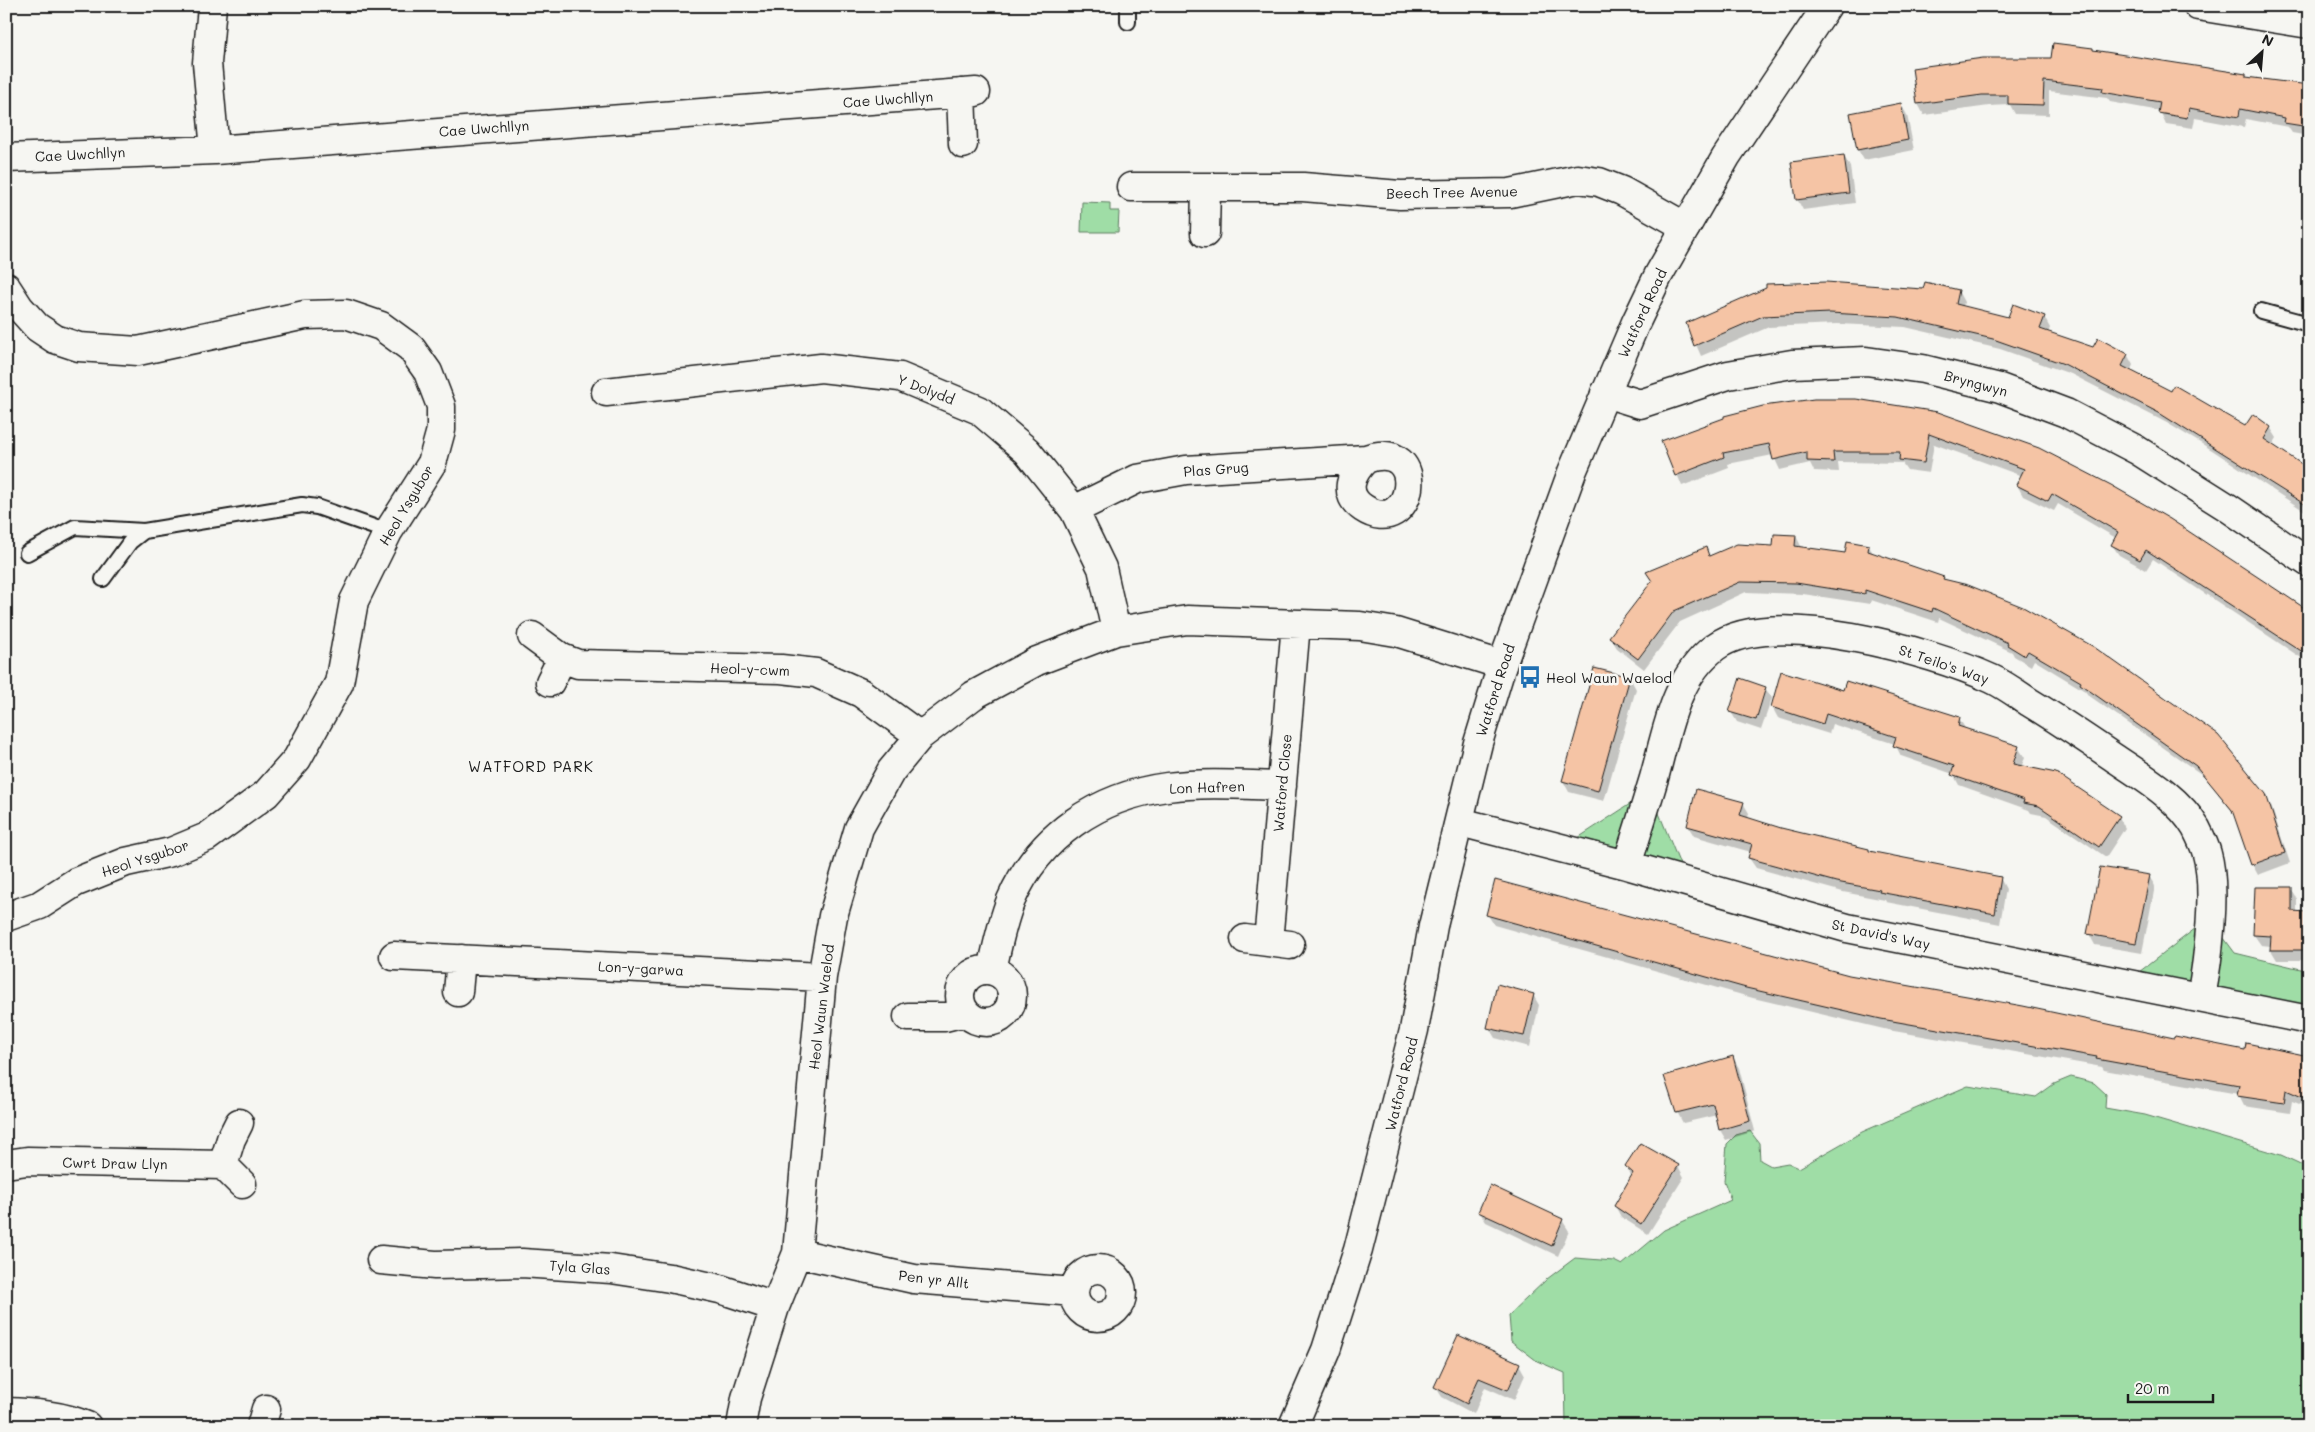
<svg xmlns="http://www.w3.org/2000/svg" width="2315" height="1432" viewBox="0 0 2315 1432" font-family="Mali,sans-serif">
	<rect width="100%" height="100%" fill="#f6f6f2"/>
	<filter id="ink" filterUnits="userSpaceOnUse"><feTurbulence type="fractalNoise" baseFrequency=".02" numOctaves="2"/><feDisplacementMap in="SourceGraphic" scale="10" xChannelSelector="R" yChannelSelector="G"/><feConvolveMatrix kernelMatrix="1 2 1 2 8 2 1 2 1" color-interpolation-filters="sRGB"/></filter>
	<g filter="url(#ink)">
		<path fill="#9fdda6" stroke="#5e7c61" d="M 1082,202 L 1110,203 L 1110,211 L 1119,211 L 1118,232 L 1081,232 Z
			M 1650,791 L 1687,882 L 1561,849 Z
			M 2209,918 L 2235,953 L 2309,971 L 2309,1020 L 2126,982 Z
			M 2071,1077 L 2094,1083 L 2106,1094 L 2105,1108 L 2145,1115 L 2281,1155 L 2309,1168 L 2309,1426 L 1566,1426 L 1565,1373 L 1537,1361 L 1511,1341 L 1509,1315 L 1547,1279 L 1575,1258 L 1614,1261 L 1622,1265 L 1664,1230 L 1731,1200 L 1724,1181 L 1727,1144 L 1736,1135 L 1750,1131 L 1759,1143 L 1760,1160 L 1771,1166 L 1788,1163 L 1799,1168 L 1862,1132 L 1968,1086 L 2036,1097 L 2054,1084 Z"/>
		<path fill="#0003" d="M 2094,51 L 2245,75 L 2247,78 L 2309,85 L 2309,136 L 2292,133 L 2288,127 L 2246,119 L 2244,127 L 2195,118 L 2193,128 L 2166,124 L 2160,111 L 2110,102 L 2107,98 L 2049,91 L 2049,115 L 2015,114 L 2010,105 L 1989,106 L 1924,115 L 1918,104 L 1914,69 L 2052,60 Z
			M 1901,104 L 1907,115 L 1914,150 L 1864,160 L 1858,150 L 1851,114 Z
			M 1844,156 L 1850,167 L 1855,203 L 1803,210 L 1797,199 Z
			M 1924,291 L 1958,291 L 1964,302 L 1963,307 L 2009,318 L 2044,317 L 2050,328 L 2048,333 L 2093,349 L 2127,354 L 2133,365 L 2130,372 L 2246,428 L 2270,427 L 2277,438 L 2272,446 L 2309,470 L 2309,514 L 2212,450 L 2167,423 L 2071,374 L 2000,349 L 1905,327 L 1837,324 L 1769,327 L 1701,356 L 1687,324 Z
			M 1938,413 L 2309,613 L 2309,663 L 2153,559 L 2146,570 L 2119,555 L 2112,545 L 2116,538 L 2058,504 L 2054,511 L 2023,496 L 2017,485 L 2022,476 L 1934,444 L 1929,473 L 1907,470 L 1902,463 L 1838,462 L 1839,472 L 1814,471 L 1810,463 L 1780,470 L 1773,455 L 1728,464 L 1729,468 L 1682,486 L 1663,441 Z
			M 1796,536 L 1802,548 L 1846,555 L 1869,546 L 1874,555 L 1943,578 L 2265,795 L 2271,806 L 2290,863 L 2258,875 L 2252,864 L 2235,815 L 2204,776 L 2088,695 L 2085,691 L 2034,660 L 2031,666 L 2014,656 L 2012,652 L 1939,618 L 1938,622 L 1871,600 L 1870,604 L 1803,594 L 1746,592 L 1680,622 L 1644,669 L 1617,648 L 1610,637 L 1705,548 L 1710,557 L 1774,547 Z
			M 1595,670 L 1630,678 L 1636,689 L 1604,801 L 1569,792 L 1563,781 Z
			M 1765,688 L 1772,698 L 1761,730 L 1737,722 L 1731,712 Z
			M 1844,692 L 1959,718 L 1966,730 L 2018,747 L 2025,758 L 2021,767 L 2119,817 L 2125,828 L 2106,857 L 2046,816 L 2031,813 L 2029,810 L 1959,785 L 1953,774 L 1901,756 L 1895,744 L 1832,724 L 1829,734 L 1778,718 L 1772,707 Z
			M 1743,803 L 1749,813 L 1748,818 L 1780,829 L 1870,853 L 2000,878 L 2006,889 L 2000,924 L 1886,902 L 1885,900 L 1843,892 L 1756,868 L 1749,858 L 1751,852 L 1694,836 L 1688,826 Z
			M 2149,876 L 2155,886 L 2142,953 L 2095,945 L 2089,934 Z
			M 2291,888 L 2297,899 L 2297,912 L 2307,913 L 2309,917 L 2309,960 L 2277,960 L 2271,950 L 2271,946 L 2261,945 L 2254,935 Z
			M 1488,915 L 1849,976 L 2175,1039 L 2309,1061 L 2309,1108 L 2292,1101 L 2290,1113 L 2244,1106 L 2238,1094 L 2104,1070 L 2102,1067 L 1888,1030 L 1753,998 L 1494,925 Z
			M 1533,995 L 1539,1005 L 1530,1047 L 1495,1038 L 1489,1028 Z
			M 1733,1057 L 1739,1068 L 1755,1131 L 1726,1140 L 1720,1130 L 1717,1115 L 1683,1123 L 1677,1112 Z
			M 1626,1166 L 1678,1166 L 1684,1177 L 1648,1234 L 1621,1217 L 1615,1206 L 1632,1177 Z
			M 1479,1211 L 1562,1220 L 1569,1231 L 1558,1256 L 1486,1222 Z
			M 1519,1364 L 1525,1375 L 1514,1400 L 1485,1387 L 1474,1414 L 1442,1397 L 1435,1386 Z"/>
		<path fill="#f5c4a5" stroke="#1c1c1c" d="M 2053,43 L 2093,48 L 2093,50 L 2246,74 L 2246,77 L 2309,85 L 2309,127 L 2284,123 L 2285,118 L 2240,109 L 2239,117 L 2189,108 L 2187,118 L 2158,113 L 2160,102 L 2102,92 L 2103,88 L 2044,81 L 2043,105 L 2008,104 L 2008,95 L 1982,95 L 1917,104 L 1912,68 L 1983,58 L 2051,58 Z
			M 1901,103 L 1908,140 L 1857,150 L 1850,113 Z
			M 1844,155 L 1849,193 L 1796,200 L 1791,162 Z
			M 1826,282 L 1923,289 L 1925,282 L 1959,290 L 1956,304 L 2008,317 L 2013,304 L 2045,316 L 2040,329 L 2093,347 L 2098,338 L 2128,354 L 2122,366 L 2171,391 L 2174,385 L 2245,426 L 2253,414 L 2271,427 L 2264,439 L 2309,469 L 2309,507 L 2159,413 L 2064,364 L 1993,339 L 1898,317 L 1830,313 L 1763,316 L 1694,346 L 1686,323 L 1766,288 L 1766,284 Z
			M 1814,399 L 1856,399 L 1938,412 L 2039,448 L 2111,485 L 2170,519 L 2309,611 L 2309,656 L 2146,550 L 2140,560 L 2111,545 L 2118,532 L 2052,494 L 2048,501 L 2016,485 L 2024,469 L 1929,434 L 1924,463 L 1899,460 L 1900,452 L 1833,452 L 1834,462 L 1807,461 L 1807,452 L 1773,460 L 1769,444 L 1723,453 L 1724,457 L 1675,476 L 1661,441 L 1724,418 L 1724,416 L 1763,406 Z
			M 1774,534 L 1796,535 L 1795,546 L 1845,553 L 1847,541 L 1869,545 L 1868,551 L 1944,577 L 1943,579 L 1968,585 L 2023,607 L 2094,647 L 2218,735 L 2266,794 L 2285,853 L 2251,865 L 2232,810 L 2196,766 L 2080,684 L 2081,682 L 2028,651 L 2025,656 L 2007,645 L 2008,643 L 1933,608 L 1932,612 L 1865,590 L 1865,594 L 1796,583 L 1740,582 L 1674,611 L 1638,659 L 1609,637 L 1652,581 L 1646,572 L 1706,547 L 1709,556 L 1737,544 L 1773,546 Z
			M 1594,668 L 1630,677 L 1598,791 L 1562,781 Z
			M 1781,671 L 1843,690 L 1846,681 L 1960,717 L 1958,726 L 2019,746 L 2013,764 L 2056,773 L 2120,816 L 2099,847 L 2039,806 L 2023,803 L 2024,800 L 1951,775 L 1954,766 L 1893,746 L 1896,737 L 1826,714 L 1823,724 L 1771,707 Z
			M 1740,678 L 1766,687 L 1756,720 L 1729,712 Z
			M 1696,789 L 1744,802 L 1740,815 L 1781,828 L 1869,849 L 1869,851 L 2001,877 L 1995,914 L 1879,892 L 1880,890 L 1836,882 L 1748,858 L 1752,844 L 1687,826 Z
			M 2100,867 L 2150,875 L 2136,943 L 2087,934 Z
			M 1495,880 L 1849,975 L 2023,1006 L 2174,1038 L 2175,1036 L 2245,1050 L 2246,1043 L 2309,1056 L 2309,1100 L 2286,1090 L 2284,1103 L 2237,1096 L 2239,1085 L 2096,1059 L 2097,1057 L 1881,1019 L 1746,988 L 1486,915 Z
			M 2255,887 L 2292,887 L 2292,911 L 2307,912 L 2306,950 L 2270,950 L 2271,936 L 2253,935 Z
			M 1497,984 L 1534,994 L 1524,1036 L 1487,1028 Z
			M 1733,1056 L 1750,1121 L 1719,1130 L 1713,1104 L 1676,1113 L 1664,1076 Z
			M 1640,1143 L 1679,1165 L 1641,1224 L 1614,1206 L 1633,1173 L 1625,1166 Z
			M 1490,1185 L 1563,1219 L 1552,1246 L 1478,1212 Z
			M 1458,1335 L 1520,1363 L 1508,1390 L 1479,1378 L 1467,1404 L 1434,1387 Z"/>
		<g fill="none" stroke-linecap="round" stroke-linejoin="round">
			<defs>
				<path id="lane" d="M 1128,6 L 1128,22
					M 2261,311 L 2309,324
					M 27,553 L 75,527 L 144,531
					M 103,579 L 130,542 L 144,531 L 302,505 L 317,507 L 388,532"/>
				<path id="street" d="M 212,6 L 207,63 L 215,150
					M 2198,6 L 2309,24
					M 961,93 L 963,144
					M 6,158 L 215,150 L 976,92
					M 1131,187 L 1303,187 L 1400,195 L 1510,193 L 1578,179 L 1599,182 L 1622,191 L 1686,227
					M 1205,233 L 1206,187
					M 6,287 L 19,307 L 37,327 L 55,339 L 79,347 L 138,351 L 305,315 L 346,314 L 381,326 L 411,348 L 428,372 L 441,406 L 441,430 L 432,463 L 388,532 L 354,601 L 339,683 L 297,759 L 266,794 L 207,837 L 171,852 L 126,862 L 76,882 L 40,905 L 6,917
					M 606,392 L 821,368 L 900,377 L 979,410 L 1027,451 L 1074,510 L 1102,568 L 1116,631
					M 1605,393 L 1640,404 L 1728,375 L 1792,364 L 1866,361 L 1923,369 L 2000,388 L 2066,413 L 2137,450 L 2227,507 L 2309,563
					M 1074,510 L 1137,479 L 1186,470 L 1366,459 C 1431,437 1414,542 1363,508 C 1342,494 1351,473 1366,459
					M 532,636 L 562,658 L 578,664 L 781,669 L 816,673 L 861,693 L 920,736
					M 550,682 L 562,658
					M 1460,822 L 1627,865 L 1847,928 L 2309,1020
					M 1627,865 C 1636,836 1645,808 1654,778 C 1667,732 1674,678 1715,647 C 1771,605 1933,652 1992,679 C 2005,685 2017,694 2029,702 C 2057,719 2085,738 2113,757 C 2141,776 2178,797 2196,828 C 2200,836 2205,846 2207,854 C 2217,888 2208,961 2201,997
					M 1245,939 L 1290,945
					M 1268,942 L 1296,624
					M 394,956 L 822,977
					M960 996a26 26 0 1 1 52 0a26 26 0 1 1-52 0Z
					M 992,970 C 997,947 1002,922 1011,900 C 1039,835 1099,796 1167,787 C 1205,782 1244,785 1282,786
					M 458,992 L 461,959
					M 908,1017 L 945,1017 L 965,1012
					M 239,1123 L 231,1139 L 223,1165 L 242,1184
					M 6,1164 L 27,1161 L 223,1165
					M 797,1253 L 914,1279 L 1074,1292
					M 381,1260 L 435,1265 L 522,1263 L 611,1269 L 670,1278 L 720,1289 L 775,1307
					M1074 1293a24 24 0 1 1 48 0a24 24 0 1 1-48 0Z
					M 6,1412 C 33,1413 62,1415 87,1426
					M 261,1426 L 266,1409
					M 741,1426 L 746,1398 L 775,1307 L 797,1253 L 822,977 L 833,916 L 859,828 L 891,771 L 920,736 L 974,695 L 1037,661 L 1116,631 L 1187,620 L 1360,626 L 1396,632 L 1502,665"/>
				<path id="secondary" d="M 1293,1426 L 1326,1350 L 1358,1250 L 1414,1030 L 1433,926 L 1478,743 L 1502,665 L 1572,472 L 1636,322 L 1659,274 L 1726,157 L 1827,6"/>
			</defs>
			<use href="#lane" stroke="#1c1c1c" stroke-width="18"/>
			<use href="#street" stroke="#1c1c1c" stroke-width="31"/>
			<use href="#secondary" stroke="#1c1c1c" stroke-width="31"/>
			<use href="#lane" stroke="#f6f6f2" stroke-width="14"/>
			<use href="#street" stroke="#f6f6f2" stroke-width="28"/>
			<use href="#secondary" stroke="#f6f6f2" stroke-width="28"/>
		</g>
	</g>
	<defs>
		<symbol id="bus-bare" viewBox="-9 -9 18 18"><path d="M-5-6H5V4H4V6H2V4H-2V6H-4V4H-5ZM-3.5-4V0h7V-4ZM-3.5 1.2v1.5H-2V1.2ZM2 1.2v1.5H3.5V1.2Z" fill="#1f6fb2" stroke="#f6f6f2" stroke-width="2.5" paint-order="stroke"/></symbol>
	</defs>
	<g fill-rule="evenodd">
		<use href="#bus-bare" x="1514" y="661" width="32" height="32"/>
	</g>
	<g text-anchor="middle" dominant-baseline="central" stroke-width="5" stroke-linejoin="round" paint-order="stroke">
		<g font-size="14" fill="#1c1c1c" stroke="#f6f6f2">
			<text transform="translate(888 99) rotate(-4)">Cae Uwchllyn</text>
			<text transform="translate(484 128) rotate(-4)">Cae Uwchllyn</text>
			<text transform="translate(80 154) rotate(-3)">Cae Uwchllyn</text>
			<text transform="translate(1452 192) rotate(-1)">Beech Tree Avenue</text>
			<text transform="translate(1642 313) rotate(-65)">Watford Road</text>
			<text transform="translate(1976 383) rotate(15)">Bryngwyn</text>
			<text transform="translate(926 389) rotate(21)">Y Dolydd</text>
			<text transform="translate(1216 469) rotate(-4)">Plas Grug</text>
			<text transform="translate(406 505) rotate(-59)">Heol Ysgubor</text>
			<text transform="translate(1944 664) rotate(19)">St Teilo's Way</text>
			<text transform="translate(750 669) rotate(2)">Heol-y-cwm</text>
			<text transform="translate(1495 690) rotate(-72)">Watford Road</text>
			<text transform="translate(1282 783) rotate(-85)">Watford Close</text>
			<text transform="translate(1207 787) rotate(-2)">Lon Hafren</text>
			<text transform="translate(145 858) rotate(-18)">Heol Ysgubor</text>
			<text transform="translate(1881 934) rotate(12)">St David's Way</text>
			<text transform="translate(641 968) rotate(3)">Lon-y-garwa</text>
			<text transform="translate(821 1007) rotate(-83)">Heol Waun Waelod</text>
			<text transform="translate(1401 1084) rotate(-76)">Watford Road</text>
			<text transform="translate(115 1163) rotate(1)">Cwrt Draw Llyn</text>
			<text transform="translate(580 1267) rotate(4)">Tyla Glas</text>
			<text transform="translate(934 1279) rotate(7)">Pen yr Allt</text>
		</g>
		<g font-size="14" fill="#1c1c1c" stroke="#f6f6f2" text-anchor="start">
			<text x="1546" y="677">Heol Waun Waelod</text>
		</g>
		<g font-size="15" letter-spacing="1" fill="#1c1c1c" stroke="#f6f6f2">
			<text x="531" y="766">WATFORD PARK</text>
		</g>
	</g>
	<rect width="2315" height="1432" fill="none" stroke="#f6f6f2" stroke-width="25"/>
	<rect x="12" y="12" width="2290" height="1407" fill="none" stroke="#1c1c1c" stroke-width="2" filter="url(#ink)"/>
	<g transform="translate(2262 52) rotate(26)" stroke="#f6f6f2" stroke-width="4" paint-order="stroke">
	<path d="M0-4L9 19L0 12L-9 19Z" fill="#1c1c1c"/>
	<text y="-8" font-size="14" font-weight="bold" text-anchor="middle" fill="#1c1c1c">N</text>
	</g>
	<path d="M2128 1394v8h85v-8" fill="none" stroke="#1c1c1c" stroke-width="2.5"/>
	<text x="2135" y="1394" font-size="15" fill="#1c1c1c" stroke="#f6f6f2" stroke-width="4" paint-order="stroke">20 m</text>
</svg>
